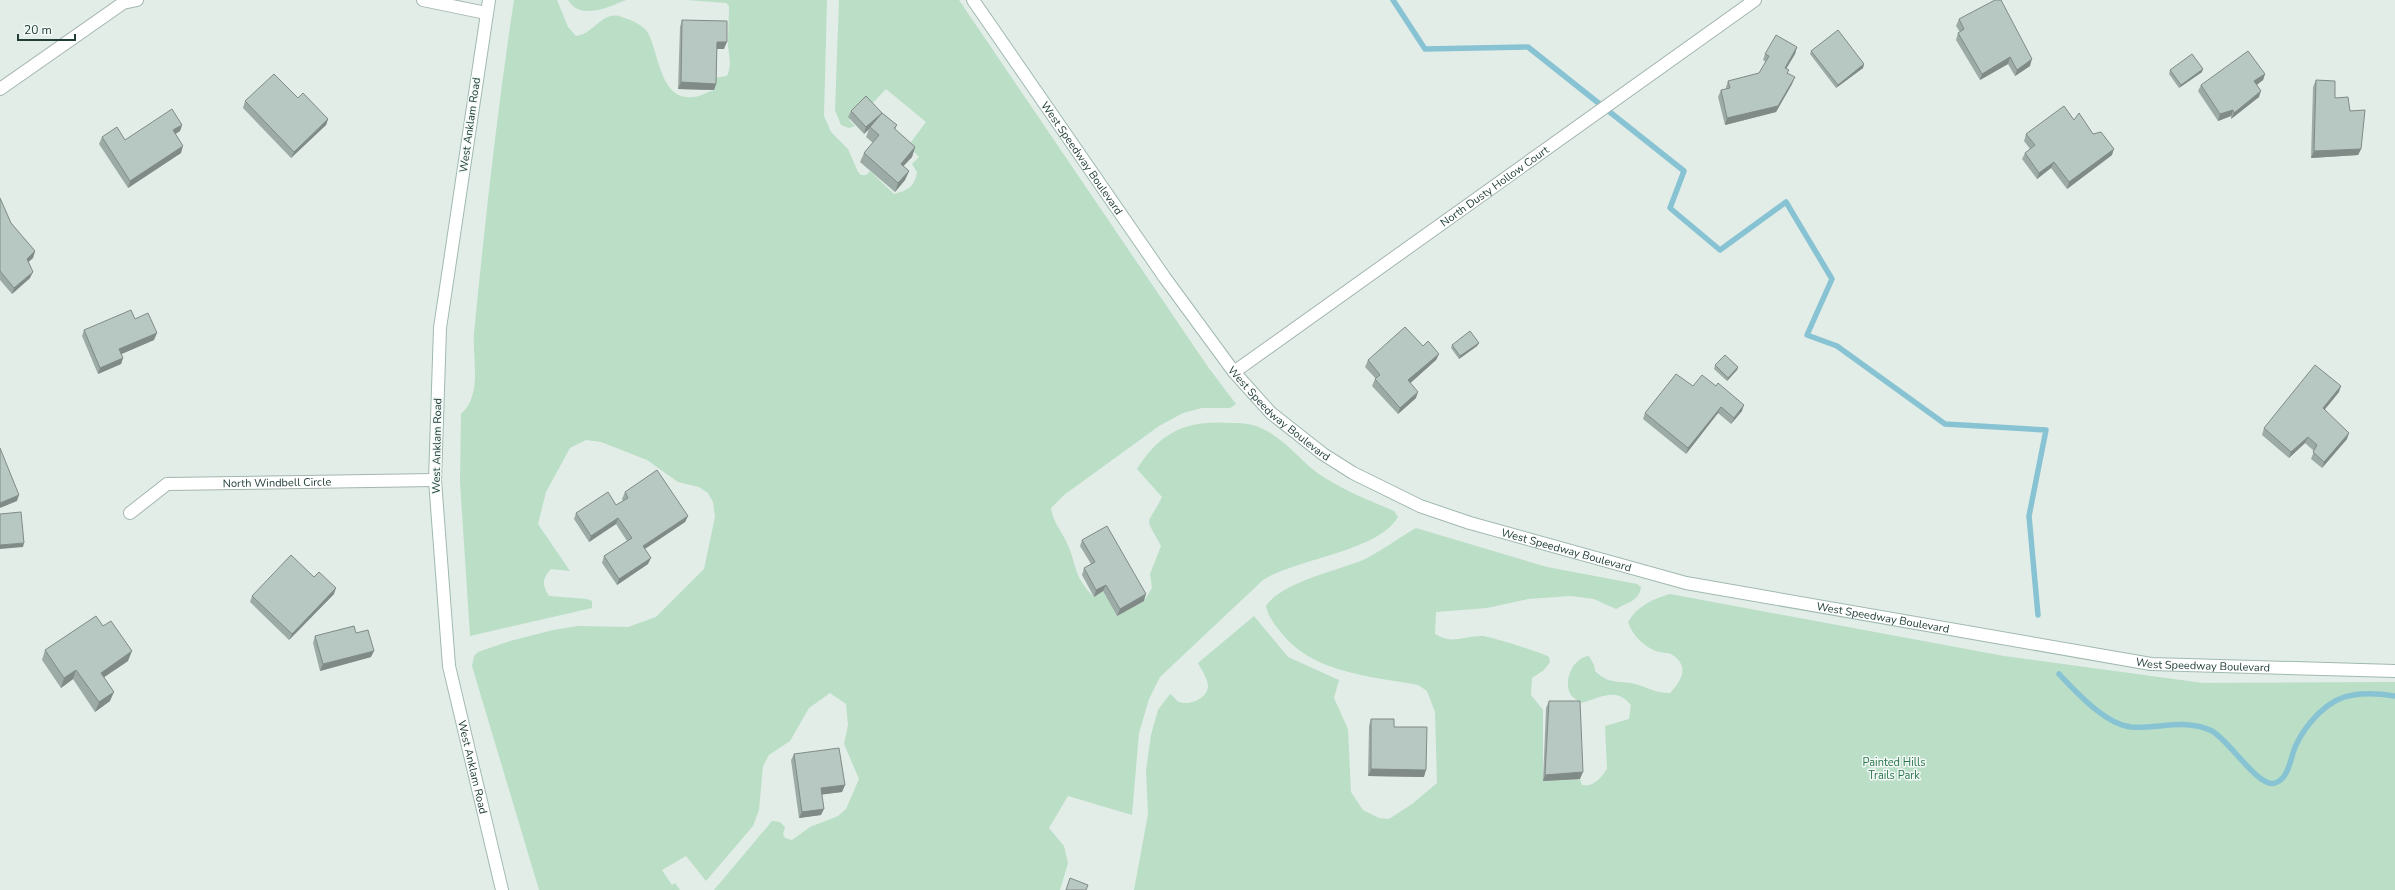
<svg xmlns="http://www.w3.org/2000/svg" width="2395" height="890" viewBox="0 0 2395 890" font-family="'Nunito Sans',sans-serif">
	<rect width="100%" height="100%" fill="#e2ede8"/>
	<path fill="#badec6" d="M 514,0 L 557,0 L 568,27 L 576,36 C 592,35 602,12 619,16 C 628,19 643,24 648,33 C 659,53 660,101 693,97 C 700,97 707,92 714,90 L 714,78 L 727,76 C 732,64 729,57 728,45 C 728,32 729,19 729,6 L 726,3 L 687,0 L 827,0 L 824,116 L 831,132 L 848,149 L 858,172 L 861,175 L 866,175 L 870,171 L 894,194 C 908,190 914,188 917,172 L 912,164 L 919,157 L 908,146 L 926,122 L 886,89 L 867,109 L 863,104 L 849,120 L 855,126 L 849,128 L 841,125 L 835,110 L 839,0 L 959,0 L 1208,367 L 1236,404 L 1230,408 L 1202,408 L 1183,413 L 1159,426 L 1064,495 L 1051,508 C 1053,521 1059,528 1065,539 C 1078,564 1071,574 1094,597 L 1103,591 L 1117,616 L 1144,601 L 1152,588 L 1150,574 L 1161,546 C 1144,514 1146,529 1162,497 L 1137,469 C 1160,433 1185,420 1228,423 C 1240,423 1252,423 1263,429 C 1287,440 1303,465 1325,478 C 1347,492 1371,501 1394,511 L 1398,517 C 1377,552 1298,558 1263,580 L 1160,677 L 1149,699 L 1139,733 L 1132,815 L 1068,796 L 1049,828 L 1064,846 L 1068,863 L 1060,890 L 714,890 L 772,821 L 780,822 L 785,827 L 783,834 L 785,838 L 792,840 L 810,827 L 838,816 L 846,809 L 859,779 L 844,744 L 848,725 L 846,704 L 830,693 L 809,708 L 790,741 L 769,755 L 763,766 L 759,810 L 753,826 L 706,881 L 686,856 L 662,870 L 672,885 L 675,883 L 680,890 L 539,890 L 472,666 L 474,656 L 478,652 L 510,641 L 553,630 L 578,626 L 628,627 L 656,617 L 704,569 L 715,517 L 713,502 L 708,493 L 699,487 L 678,482 L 647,460 L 601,442 L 586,440 L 570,448 L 546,492 L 538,524 L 570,571 L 551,569 C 542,579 542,585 549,596 L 587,599 L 592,601 L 592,608 L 470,636 L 460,482 L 461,414 C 483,394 472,359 474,333 C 485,222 497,111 514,0 Z
		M 568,0 L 626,0 C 608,7 581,21 568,0 Z
		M 1416,528 L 1547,567 L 1637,584 L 1641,587 C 1640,600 1627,603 1616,609 L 1594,599 L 1571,596 L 1528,599 L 1487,608 L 1436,612 L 1435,634 C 1454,645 1462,636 1482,636 C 1489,636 1543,653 1549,657 L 1550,662 L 1544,670 L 1532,678 L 1531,695 L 1543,710 L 1543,781 L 1580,779 L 1582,785 C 1594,787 1601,778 1607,769 L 1605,726 L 1629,719 L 1631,705 C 1616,686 1600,698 1581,703 C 1579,701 1573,698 1571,695 C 1562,681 1574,657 1589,656 L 1594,665 L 1595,671 C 1610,685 1617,680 1635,684 C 1649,688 1655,693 1670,693 C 1682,681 1690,665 1671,654 C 1667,652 1663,653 1659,652 C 1645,648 1632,635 1628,622 C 1637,606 1653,599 1670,594 L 2004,656 L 2203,683 L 2395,682 L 2395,890 L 1134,890 L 1148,814 L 1146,770 L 1151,735 L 1158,710 L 1170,694 C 1174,696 1176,701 1179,702 C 1190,706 1208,698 1208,686 C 1208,679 1201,669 1198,663 L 1254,616 L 1288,657 L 1339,680 L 1334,698 L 1348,729 L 1351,792 L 1363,810 L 1379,818 L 1389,819 L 1412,804 L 1437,783 L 1435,712 L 1427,691 L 1418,685 C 1370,676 1310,673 1279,630 C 1273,622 1268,616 1266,606 C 1282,582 1337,571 1363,560 C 1382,551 1398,538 1416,528 Z"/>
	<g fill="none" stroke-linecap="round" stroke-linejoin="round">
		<path stroke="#88c3d3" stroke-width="5.5" d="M 1393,0 L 1425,49 L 1528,47 L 1684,171 L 1670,208 L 1720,250 L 1786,202 L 1832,279 L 1807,335 L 1837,346 L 1945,424 L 2046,430 L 2029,516 L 2038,615
			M 2059,674 C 2076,692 2105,724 2131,727 C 2158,729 2187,718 2212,731 C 2229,740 2259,789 2275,783 C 2290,778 2290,757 2296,745 C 2306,724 2328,698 2353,695 C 2366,693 2382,694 2395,696"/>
		<defs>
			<g id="minor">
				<path d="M 423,0 L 486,13"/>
				<path d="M 0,89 L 123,3 L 137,0"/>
				<path id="s1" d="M 1234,372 L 1755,0"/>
				<path id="s2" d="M 130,513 L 167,484 L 435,480"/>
			</g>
			<g id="secondary">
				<path id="s3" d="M 489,0 L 440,328 L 435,480 L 449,666 L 502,890"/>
				<path id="s4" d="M 973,0 L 1165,278 L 1234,372 L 1271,413 L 1323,454 L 1353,473 L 1420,506 L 1470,523 L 1686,583 L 2151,664 L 2395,671"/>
			</g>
		</defs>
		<use href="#minor" stroke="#a4b5b0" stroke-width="14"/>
		<use href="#secondary" stroke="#a0b9b1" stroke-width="14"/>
		<use href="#minor" stroke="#fff" stroke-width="12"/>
		<use href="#secondary" stroke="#fff" stroke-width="12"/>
	</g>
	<path fill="#9daba7" d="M 1959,19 L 2030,66 L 2015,76 L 2008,64 L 1980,80 L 1956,40 L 1958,33 L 1960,32 L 1956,26 Z
		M 682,20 L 724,49 L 717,49 L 716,84 L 714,90 L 678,89 L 680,27 Z
		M 1797,47 L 1795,54 L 1786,69 L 1792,84 L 1776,112 L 1725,125 L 1718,97 L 1721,90 L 1726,89 L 1726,87 L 1728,81 L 1759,73 L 1766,62 L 1763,60 L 1765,54 Z
		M 1811,51 L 1864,64 L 1863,68 L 1836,88 L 1810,54 Z
		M 2170,70 L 2202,72 L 2179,88 L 2169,74 Z
		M 2265,74 L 2263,80 L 2257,85 L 2259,97 L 2231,119 L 2231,116 L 2218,121 L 2198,91 L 2201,85 Z
		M 2316,80 L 2350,111 L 2361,149 L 2358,155 L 2311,158 L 2313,87 Z
		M 245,101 L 328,119 L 326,125 L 291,158 L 243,108 Z
		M 851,111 L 882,113 L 897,125 L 895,130 L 915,147 L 912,157 L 903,166 L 909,171 L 905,180 L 895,192 L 860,162 L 864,153 L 873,143 L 866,137 L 869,129 L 864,134 L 848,117 Z
		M 2074,120 L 2093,134 L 2112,155 L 2067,189 L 2051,168 L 2037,179 L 2022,159 L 2025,153 L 2030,149 L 2024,141 L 2026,134 Z
		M 182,125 L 180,131 L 175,134 L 181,153 L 128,188 L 99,144 L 102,137 L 125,140 Z
		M 0,198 L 11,223 L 35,251 L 33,258 L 28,262 L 30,278 L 12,294 L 0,280 Z
		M 135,319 L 154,340 L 121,354 L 123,358 L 121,364 L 98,374 L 82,336 L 84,330 Z
		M 1479,343 L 1477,346 L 1459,359 L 1451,348 L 1452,345 Z
		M 1423,346 L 1439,354 L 1436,360 L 1410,383 L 1416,398 L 1398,414 L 1372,386 L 1375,379 L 1376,379 L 1365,367 L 1368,360 Z
		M 1715,365 L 1738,367 L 1737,370 L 1727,381 L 1714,369 Z
		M 1693,386 L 1742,411 L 1731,424 L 1718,413 L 1686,454 L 1643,419 L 1645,413 Z
		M 2339,392 L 2325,409 L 2347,439 L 2322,468 L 2311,459 L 2314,451 L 2305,443 L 2289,458 L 2262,435 L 2264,428 Z
		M 625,492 L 688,516 L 685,522 L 645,549 L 648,564 L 617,585 L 602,563 L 604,556 L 627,541 L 616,524 L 589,542 L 574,519 L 576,513 L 616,505 L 623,501 L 622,499 Z
		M 1082,540 L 1144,601 L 1117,616 L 1103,591 L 1094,597 L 1082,575 L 1084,568 L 1091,564 L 1080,546 Z
		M 314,577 L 334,594 L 289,640 L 250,602 L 252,596 Z
		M 356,633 L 371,657 L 320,671 L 313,643 L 315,636 Z
		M 45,650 L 128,661 L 104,677 L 110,701 L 95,712 L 73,679 L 61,688 L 42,660 Z
		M 1549,701 L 1580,779 L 1543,781 L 1546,708 Z
		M 1371,719 L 1394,727 L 1424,777 L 1368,776 L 1369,726 Z
		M 794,754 L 845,785 L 842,792 L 822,794 L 821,815 L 799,818 L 791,760 Z"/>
	<path fill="#808b88" d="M 717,42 L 727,42 L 724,49 L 715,49 Z
		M 1797,47 L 1795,54 L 1783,74 L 1785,68 Z
		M 2010,57 L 2008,64 L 1980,80 L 1982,74 Z
		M 2032,59 L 2030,66 L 2015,76 L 2017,70 Z
		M 1864,64 L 1863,68 L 1836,88 L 1838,85 Z
		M 2203,69 L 2202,72 L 2179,88 L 2181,85 Z
		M 2265,74 L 2263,80 L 2252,88 L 2254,81 Z
		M 1795,77 L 1792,84 L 1776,112 L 1725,125 L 1727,118 Z
		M 681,82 L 716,84 L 714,90 L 678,89 Z
		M 2261,91 L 2259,97 L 2231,119 L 2234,113 Z
		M 2233,110 L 2231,116 L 2218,121 L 2220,114 Z
		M 882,113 L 871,128 L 870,127 L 869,129 L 864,134 L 866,127 Z
		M 328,119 L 326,125 L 291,158 L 294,152 Z
		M 182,125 L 180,131 L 171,137 L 173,130 Z
		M 183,146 L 181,153 L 128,188 L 130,181 Z
		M 915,147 L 912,157 L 897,173 L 901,164 Z
		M 2114,149 L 2112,155 L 2067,189 L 2069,182 Z
		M 2361,149 L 2358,155 L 2311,158 L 2314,151 Z
		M 2054,162 L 2051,168 L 2037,179 L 2039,173 Z
		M 909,171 L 905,180 L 895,192 L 898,183 Z
		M 35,251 L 33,258 L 25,265 L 27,259 Z
		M 33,272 L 30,278 L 12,294 L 14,288 Z
		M 157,333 L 154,340 L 117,356 L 119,349 Z
		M 1479,343 L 1477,346 L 1459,359 L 1460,356 Z
		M 1439,354 L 1436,360 L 1406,387 L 1408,380 Z
		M 123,358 L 121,364 L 98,374 L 100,368 Z
		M 1738,367 L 1737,370 L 1727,381 L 1728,378 Z
		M 2341,386 L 2339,392 L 2321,414 L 2323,408 Z
		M 1418,392 L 1416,398 L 1398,414 L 1400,408 Z
		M 1744,405 L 1742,411 L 1731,424 L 1734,418 Z
		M 1721,407 L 1718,413 L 1686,454 L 1688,448 Z
		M 2349,433 L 2347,439 L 2322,468 L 2324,462 Z
		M 2308,437 L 2305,443 L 2289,458 L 2291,452 Z
		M 19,495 L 17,501 L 0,508 L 0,503 Z
		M 688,516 L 685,522 L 640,552 L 643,546 Z
		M 618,518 L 616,524 L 589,542 L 591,536 Z
		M 24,543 L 23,547 L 0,549 L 0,545 Z
		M 651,558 L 648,564 L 617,585 L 619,579 Z
		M 1106,585 L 1103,591 L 1094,597 L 1096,590 Z
		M 336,588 L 334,594 L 289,640 L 292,634 Z
		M 1146,594 L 1144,601 L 1117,616 L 1120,609 Z
		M 132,651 L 128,661 L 97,682 L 101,673 Z
		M 374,651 L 371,657 L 320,671 L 323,664 Z
		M 76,670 L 73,679 L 61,688 L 64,678 Z
		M 114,692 L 110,701 L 95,712 L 99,702 Z
		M 1371,769 L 1426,770 L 1424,777 L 1368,776 Z
		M 1583,772 L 1580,779 L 1543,781 L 1545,775 Z
		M 845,785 L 842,792 L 819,795 L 821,788 Z
		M 824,809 L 821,815 L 799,818 L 802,812 Z"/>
	<path fill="#b7c7c2" stroke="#808b88" d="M 1995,0 L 2001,0 L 2032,59 L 2017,70 L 2010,57 L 1982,74 L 1958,33 L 1964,29 L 1959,19 Z
		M 682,20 L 727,21 L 727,42 L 717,42 L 716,84 L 681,82 Z
		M 1838,30 L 1864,64 L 1838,85 L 1811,51 Z
		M 1776,35 L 1797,47 L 1785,68 L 1789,70 L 1787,73 L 1795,77 L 1778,106 L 1727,118 L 1721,90 L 1730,88 L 1728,81 L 1759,73 L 1769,56 L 1765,54 Z
		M 2248,51 L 2265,74 L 2254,81 L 2261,91 L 2234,113 L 2233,110 L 2220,114 L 2201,85 Z
		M 2192,54 L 2203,69 L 2181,85 L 2170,70 Z
		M 274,74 L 298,98 L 303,93 L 328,119 L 294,152 L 245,101 Z
		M 2316,80 L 2335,81 L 2335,98 L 2348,97 L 2350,111 L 2365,110 L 2361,149 L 2314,151 Z
		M 866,96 L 882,113 L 866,127 L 851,111 Z
		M 2064,106 L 2074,120 L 2079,113 L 2093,134 L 2101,132 L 2114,149 L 2069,182 L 2054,162 L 2039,173 L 2025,153 L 2035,145 L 2026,134 Z
		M 172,109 L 182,125 L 173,130 L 183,146 L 130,181 L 102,137 L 117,127 L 125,140 Z
		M 882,113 L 897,125 L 894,128 L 915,147 L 901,164 L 909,171 L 898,183 L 864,153 L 879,135 L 870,127 Z
		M 0,198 L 11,223 L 35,251 L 27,259 L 33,272 L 14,288 L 0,271 Z
		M 131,310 L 135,319 L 148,313 L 157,333 L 119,349 L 123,358 L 100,368 L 84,330 Z
		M 1405,327 L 1423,346 L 1428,341 L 1439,354 L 1408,380 L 1418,392 L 1400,408 L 1375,379 L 1380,375 L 1368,360 Z
		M 1470,331 L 1479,343 L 1460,356 L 1452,345 Z
		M 1725,355 L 1738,367 L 1728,378 L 1715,365 Z
		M 2315,365 L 2341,386 L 2323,408 L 2349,433 L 2324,462 L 2313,452 L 2317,445 L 2308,437 L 2291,452 L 2264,428 Z
		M 1676,374 L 1693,386 L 1702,375 L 1716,386 L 1718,383 L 1744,405 L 1734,418 L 1721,407 L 1688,448 L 1645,413 Z
		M 0,448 L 19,495 L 0,503 Z
		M 657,470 L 688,516 L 643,546 L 651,558 L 619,579 L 604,556 L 632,538 L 618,518 L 591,536 L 576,513 L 608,492 L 616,505 L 628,498 L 625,492 Z
		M 21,512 L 24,543 L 0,545 L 0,514 Z
		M 1107,526 L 1146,594 L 1120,609 L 1106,585 L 1096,590 L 1084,568 L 1095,562 L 1082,540 Z
		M 291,555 L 314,577 L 319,572 L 336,588 L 292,634 L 252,596 Z
		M 96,616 L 103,626 L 111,621 L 132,651 L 101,673 L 114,692 L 99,702 L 76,670 L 64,678 L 45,650 Z
		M 354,626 L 356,633 L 368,630 L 374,651 L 323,664 L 315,636 Z
		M 1549,701 L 1580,701 L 1583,772 L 1545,775 Z
		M 1371,719 L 1394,719 L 1394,727 L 1427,727 L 1426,770 L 1371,769 Z
		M 839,748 L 845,785 L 821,788 L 824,809 L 802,812 L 794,754 Z
		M 1070,878 L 1088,885 L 1086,890 L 1066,890 Z"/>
	<g text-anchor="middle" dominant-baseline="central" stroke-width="3" stroke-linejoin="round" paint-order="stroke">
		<g font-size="11" fill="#213e38" stroke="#f2f9f6">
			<text transform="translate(470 125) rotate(-82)">West Anklam Road</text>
			<text stroke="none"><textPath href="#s4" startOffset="192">West Speedway Boulevard</textPath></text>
			<text stroke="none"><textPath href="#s1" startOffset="320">North Dusty Hollow Court</textPath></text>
			<text stroke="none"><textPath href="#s4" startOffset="516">West Speedway Boulevard</textPath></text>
			<text transform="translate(437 446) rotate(-89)">West Anklam Road</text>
			<text stroke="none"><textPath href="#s2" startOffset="157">North Windbell Circle</textPath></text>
			<text stroke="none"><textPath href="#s4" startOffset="839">West Speedway Boulevard</textPath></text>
			<text stroke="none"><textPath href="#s4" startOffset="1163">West Speedway Boulevard</textPath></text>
			<text stroke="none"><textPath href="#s4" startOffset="1487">West Speedway Boulevard</textPath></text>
			<text stroke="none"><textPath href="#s3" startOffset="774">West Anklam Road</textPath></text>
		</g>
		<g font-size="11" fill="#2a764c" stroke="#f2f9f6">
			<text x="1894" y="762">Painted Hills<tspan x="1894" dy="13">Trails Park</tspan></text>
		</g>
	</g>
	<path d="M18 34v6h57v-6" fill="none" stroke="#213e38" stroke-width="2"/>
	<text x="24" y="34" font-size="12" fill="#213e38" stroke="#f2f9f6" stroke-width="3" paint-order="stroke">20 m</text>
</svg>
